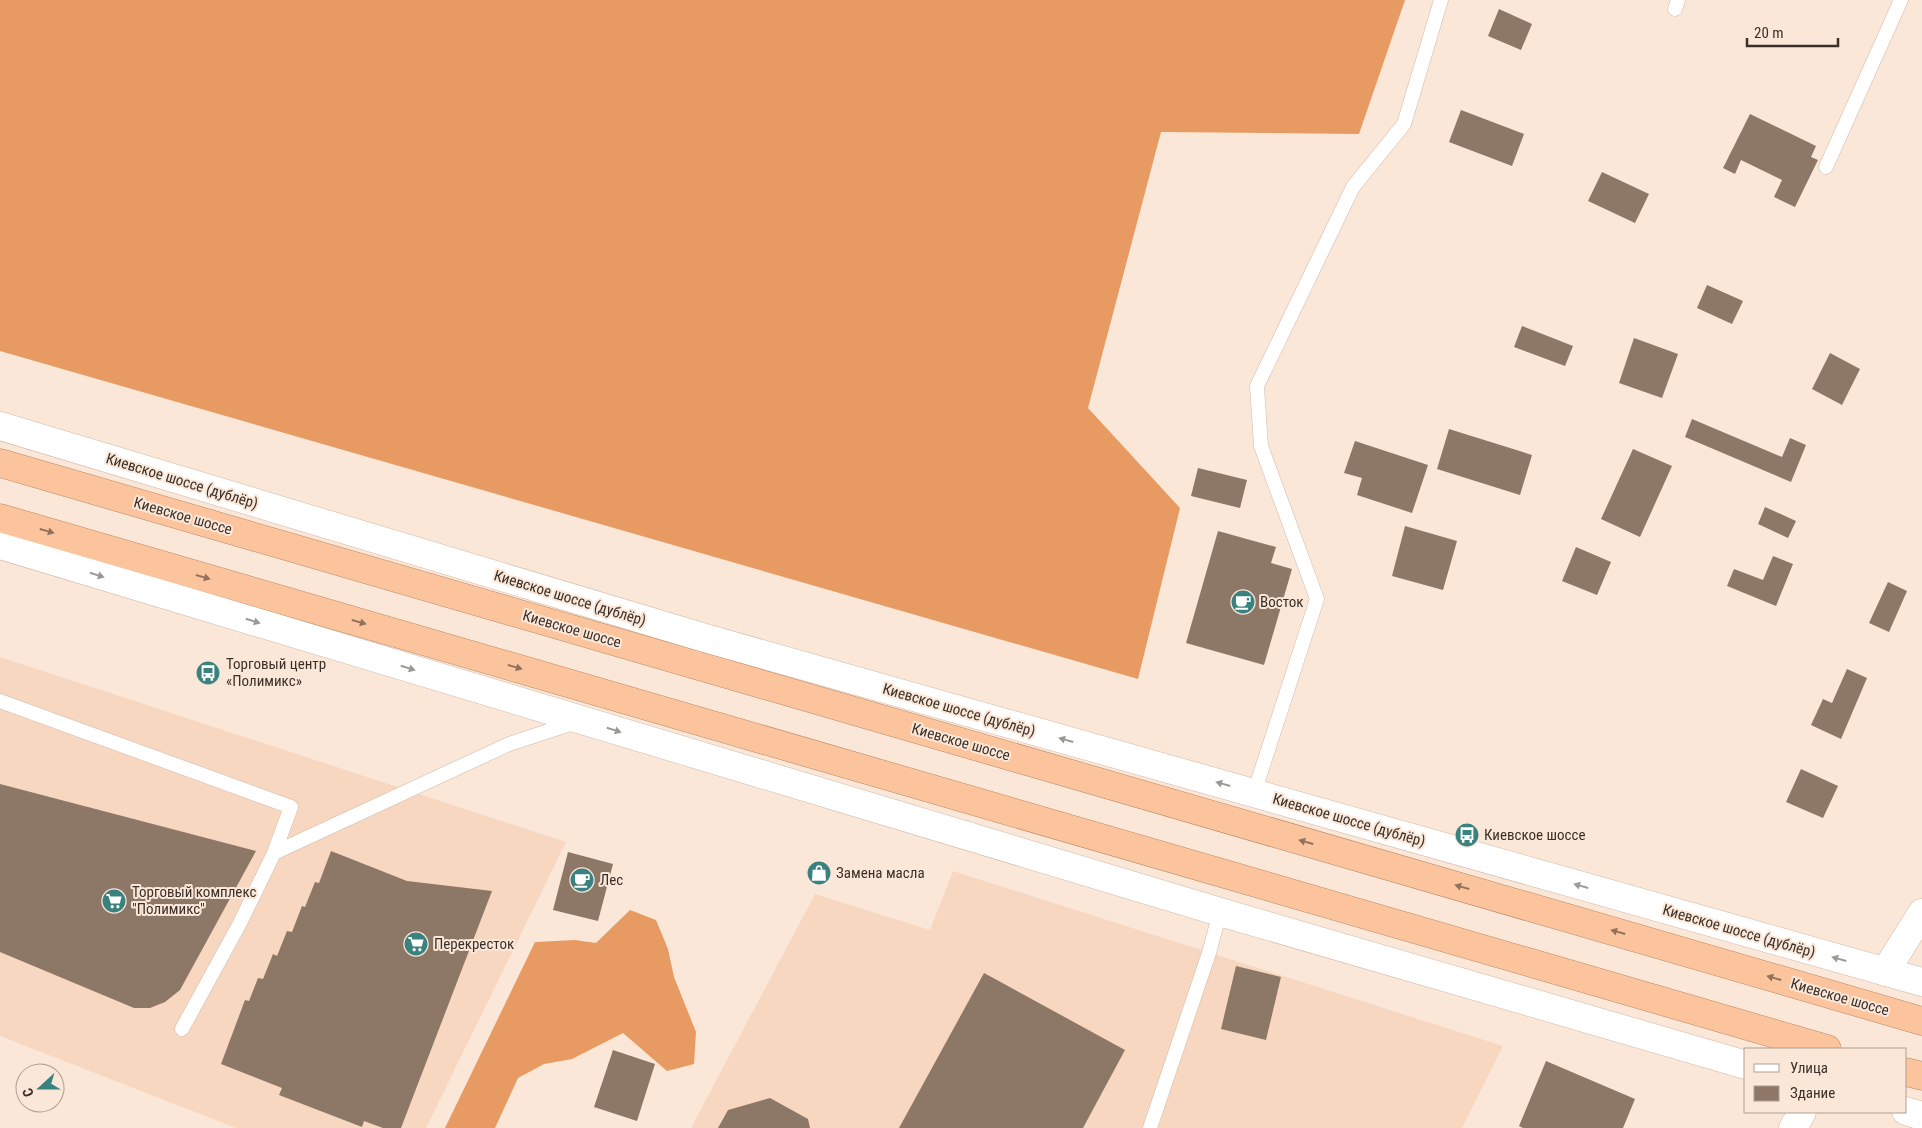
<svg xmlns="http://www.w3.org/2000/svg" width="1922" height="1128" viewBox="0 0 1922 1128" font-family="'Roboto Condensed',sans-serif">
	<rect width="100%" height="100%" fill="#fbe7d8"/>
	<path fill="#f8d7c1" d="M 0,657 L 566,842 L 426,1128 L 236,1128 L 0,1036 Z
		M 953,871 L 1503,1046 L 1462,1128 L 691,1128 L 815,894 L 930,930 Z"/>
	<path fill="#e79a61" d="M 0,0 L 1405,0 L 1359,134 L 1161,132 L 1088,408 L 1180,508 L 1138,679 L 0,351 Z
		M 630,910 L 656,920 L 668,949 L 674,977 L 696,1032 L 694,1064 L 667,1071 L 623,1033 L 572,1059 L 544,1064 L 518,1078 L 495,1128 L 445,1128 L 535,942 L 575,940 L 596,943 Z"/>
	<path fill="#8d7767" d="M 1499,9 L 1532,24 L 1521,50 L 1488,36 Z
		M 1461,110 L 1524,134 L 1512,166 L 1449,142 Z
		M 1750,114 L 1816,146 L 1811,157 L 1818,160 L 1795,207 L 1774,197 L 1782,180 L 1741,160 L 1735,174 L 1723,168 Z
		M 1602,172 L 1649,194 L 1635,223 L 1588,201 Z
		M 1707,285 L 1743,301 L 1732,324 L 1697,308 Z
		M 1522,326 L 1573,346 L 1565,366 L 1514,347 Z
		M 1634,338 L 1678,354 L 1662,398 L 1619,383 Z
		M 1830,353 L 1860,369 L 1842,405 L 1812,389 Z
		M 1692,419 L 1782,457 L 1790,438 L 1806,445 L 1791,482 L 1685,437 Z
		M 1449,429 L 1532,455 L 1520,495 L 1437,469 Z
		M 1355,441 L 1428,465 L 1412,513 L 1357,495 L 1362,478 L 1344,473 Z
		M 1633,449 L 1672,466 L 1640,537 L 1601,519 Z
		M 1198,468 L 1247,480 L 1240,508 L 1191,496 Z
		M 1765,507 L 1796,521 L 1788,538 L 1758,524 Z
		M 1405,526 L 1457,541 L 1443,590 L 1392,576 Z
		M 1218,531 L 1276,547 L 1271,563 L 1292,569 L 1264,665 L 1186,643 Z
		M 1576,547 L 1611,562 L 1597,595 L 1562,581 Z
		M 1773,556 L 1793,564 L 1776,606 L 1727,586 L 1734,569 L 1763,580 Z
		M 1888,582 L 1907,591 L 1889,632 L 1869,623 Z
		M 1847,669 L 1867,678 L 1841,739 L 1811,725 L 1823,699 L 1832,703 Z
		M 1801,769 L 1838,786 L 1823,818 L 1786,802 Z
		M 0,784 L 256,851 L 180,990 L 165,1002 L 150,1008 L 134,1008 L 0,952 Z
		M 331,851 L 407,881 L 492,891 L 401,1128 L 383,1128 L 364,1121 L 362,1127 L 279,1095 L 282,1088 L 221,1064 L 245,1000 L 249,1001 L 258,978 L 263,979 L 273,954 L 277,956 L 287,931 L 292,932 L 302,906 L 305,907 L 315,882 L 319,883 Z
		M 568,852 L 613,864 L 598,921 L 553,910 Z
		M 1236,966 L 1281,977 L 1266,1040 L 1221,1029 Z
		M 984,973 L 1125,1050 L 1083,1128 L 899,1128 Z
		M 613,1050 L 655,1064 L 637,1121 L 594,1107 Z
		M 1546,1061 L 1635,1099 L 1623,1128 L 1523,1128 L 1519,1126 Z
		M 770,1098 L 808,1119 L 810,1128 L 718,1128 L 728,1110 Z"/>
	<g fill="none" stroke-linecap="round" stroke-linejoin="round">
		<defs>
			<path id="service" d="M 1675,9 L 1678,0
				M 1826,167 L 1901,0
				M 0,701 L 291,807 L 274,853 L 240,923 L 182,1029
				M 1254,793 L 1317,599 L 1261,446 L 1257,386 L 1353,187 L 1404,124 L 1441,0
				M 274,853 L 509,744 L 576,722
				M 1150,1128 L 1209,953 L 1220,912"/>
			<path id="tertiary" d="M 0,545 L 1220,912 L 1746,1065
				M 1885,972 L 1922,913
				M 1906,1111 L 1922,1116
				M 1793,1128 L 1802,1112"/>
			<path id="secondary" d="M 0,426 L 705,638 L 1922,982"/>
			<path id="trunk" d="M 0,463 L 1922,1021
				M 0,518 L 1827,1049
				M 1906,1072 L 1922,1076"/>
		</defs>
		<use href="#service" stroke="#d1b8a7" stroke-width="15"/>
		<use href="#tertiary" stroke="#d1b8a7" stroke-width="29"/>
		<use href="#secondary" stroke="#d1b8a7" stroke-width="29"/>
		<use href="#trunk" stroke="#b78764" stroke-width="29"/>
		<use href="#service" stroke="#fff" stroke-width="14"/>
		<use href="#tertiary" stroke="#fff" stroke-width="28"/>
		<use href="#secondary" stroke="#fff" stroke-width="28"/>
		<use href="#trunk" stroke="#fcc49c" stroke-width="28"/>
	</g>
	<defs><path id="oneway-solid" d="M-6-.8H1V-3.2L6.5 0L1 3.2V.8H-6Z" transform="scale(1.25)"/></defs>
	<g fill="#91735d">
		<use href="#oneway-solid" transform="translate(47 531) rotate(16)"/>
		<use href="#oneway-solid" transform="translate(203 577) rotate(16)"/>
		<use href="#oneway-solid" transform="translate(359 622) rotate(16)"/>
		<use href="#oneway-solid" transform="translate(515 667) rotate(16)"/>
		<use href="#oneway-solid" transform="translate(1306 842) rotate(-164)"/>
		<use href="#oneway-solid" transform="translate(1462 887) rotate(-164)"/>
		<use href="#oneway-solid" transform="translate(1618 932) rotate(-164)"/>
		<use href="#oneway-solid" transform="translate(1774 978) rotate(-164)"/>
	</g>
	<g fill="#9c9894">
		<use href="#oneway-solid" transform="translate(97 575) rotate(17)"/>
		<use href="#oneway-solid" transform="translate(253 621) rotate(17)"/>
		<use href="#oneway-solid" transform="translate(408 668) rotate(17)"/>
		<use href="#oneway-solid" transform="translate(614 730) rotate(17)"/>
		<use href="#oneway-solid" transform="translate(1066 740) rotate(-164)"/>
		<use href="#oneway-solid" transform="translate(1223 784) rotate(-164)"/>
		<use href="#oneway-solid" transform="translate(1581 886) rotate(-164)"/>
		<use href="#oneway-solid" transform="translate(1839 959) rotate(-164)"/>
	</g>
	<defs>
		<symbol id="cafe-disc" viewBox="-11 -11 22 22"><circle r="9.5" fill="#3a827f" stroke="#fbe7d8"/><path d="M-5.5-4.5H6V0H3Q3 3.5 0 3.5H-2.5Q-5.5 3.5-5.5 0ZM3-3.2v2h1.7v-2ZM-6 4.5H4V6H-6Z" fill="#fff"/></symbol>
		<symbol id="bus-disc" viewBox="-11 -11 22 22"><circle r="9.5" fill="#3a827f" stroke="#fbe7d8"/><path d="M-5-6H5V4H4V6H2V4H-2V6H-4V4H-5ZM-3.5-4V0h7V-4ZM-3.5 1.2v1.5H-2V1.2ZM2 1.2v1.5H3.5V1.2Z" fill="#fff"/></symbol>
		<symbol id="shop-disc" viewBox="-11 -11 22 22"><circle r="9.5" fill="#3a827f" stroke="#fbe7d8"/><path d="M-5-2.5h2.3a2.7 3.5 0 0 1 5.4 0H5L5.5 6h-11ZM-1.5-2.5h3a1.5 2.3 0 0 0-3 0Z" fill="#fff"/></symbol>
		<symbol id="supermarket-disc" viewBox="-11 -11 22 22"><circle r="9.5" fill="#3a827f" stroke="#fbe7d8"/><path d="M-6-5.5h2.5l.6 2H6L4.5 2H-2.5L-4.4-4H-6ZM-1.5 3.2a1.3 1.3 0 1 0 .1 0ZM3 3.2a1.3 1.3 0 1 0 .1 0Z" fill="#fff"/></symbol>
	</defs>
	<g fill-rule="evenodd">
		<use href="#cafe-disc" x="1229" y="588" width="28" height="28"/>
		<use href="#bus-disc" x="194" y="659" width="28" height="28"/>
		<use href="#bus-disc" x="1453" y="821" width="28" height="28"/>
		<use href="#shop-disc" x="805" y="859" width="28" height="28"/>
		<use href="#cafe-disc" x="568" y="866" width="28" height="28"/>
		<use href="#supermarket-disc" x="100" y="887" width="28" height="28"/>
		<use href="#supermarket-disc" x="402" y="930" width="28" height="28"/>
	</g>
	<g text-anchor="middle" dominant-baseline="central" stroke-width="4" stroke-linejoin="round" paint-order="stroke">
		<g font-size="15" fill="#3a3029" stroke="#fbe7d8">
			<text transform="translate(182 481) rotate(17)">Киевское шоссе (дублёр)</text>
			<text transform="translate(183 516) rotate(16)">Киевское шоссе</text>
			<text transform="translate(570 598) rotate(17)">Киевское шоссе (дублёр)</text>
			<text transform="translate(572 629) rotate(16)">Киевское шоссе</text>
			<text transform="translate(959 710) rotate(16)">Киевское шоссе (дублёр)</text>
			<text transform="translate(961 742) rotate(16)">Киевское шоссе</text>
			<text transform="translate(1349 820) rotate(16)">Киевское шоссе (дублёр)</text>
			<text transform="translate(1739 931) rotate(16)">Киевское шоссе (дублёр)</text>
			<text transform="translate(1840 997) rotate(16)">Киевское шоссе</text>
		</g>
		<g font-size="15" fill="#3a3029" stroke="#fbe7d8" text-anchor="start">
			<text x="1260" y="602">Восток</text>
			<text x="226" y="664">Торговый центр<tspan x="226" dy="17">«Полимикс»</tspan></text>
			<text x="1484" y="835">Киевское шоссе</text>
			<text x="836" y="873">Замена масла</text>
			<text x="600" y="880">Лес</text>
			<text x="132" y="892">Торговый комплекс<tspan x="132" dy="17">"Полимикс"</tspan></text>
			<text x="434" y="944">Перекресток</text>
		</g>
	</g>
	<rect x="1744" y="1048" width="162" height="65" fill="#fbe7d8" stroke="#ae9e92"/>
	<rect x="1754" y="1064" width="25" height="8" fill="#ffffff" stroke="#ae9e92"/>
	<text x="1790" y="1073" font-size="15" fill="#3a3029">Улица</text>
	<rect x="1754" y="1086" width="25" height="15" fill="#8d7767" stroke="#ae9e92"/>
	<text x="1790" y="1098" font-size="15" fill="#3a3029">Здание</text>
	<g transform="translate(40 1088) rotate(249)"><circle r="24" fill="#fbe7d8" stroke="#ae9e92"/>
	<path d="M0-4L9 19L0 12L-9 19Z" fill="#3a827f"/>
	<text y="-8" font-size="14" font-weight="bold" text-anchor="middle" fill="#3a3029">С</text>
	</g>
	<path d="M1747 38v8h91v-8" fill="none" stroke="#3a3029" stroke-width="2.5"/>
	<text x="1754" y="38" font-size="15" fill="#3a3029" stroke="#fbe7d8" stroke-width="4" paint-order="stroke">20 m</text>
</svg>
